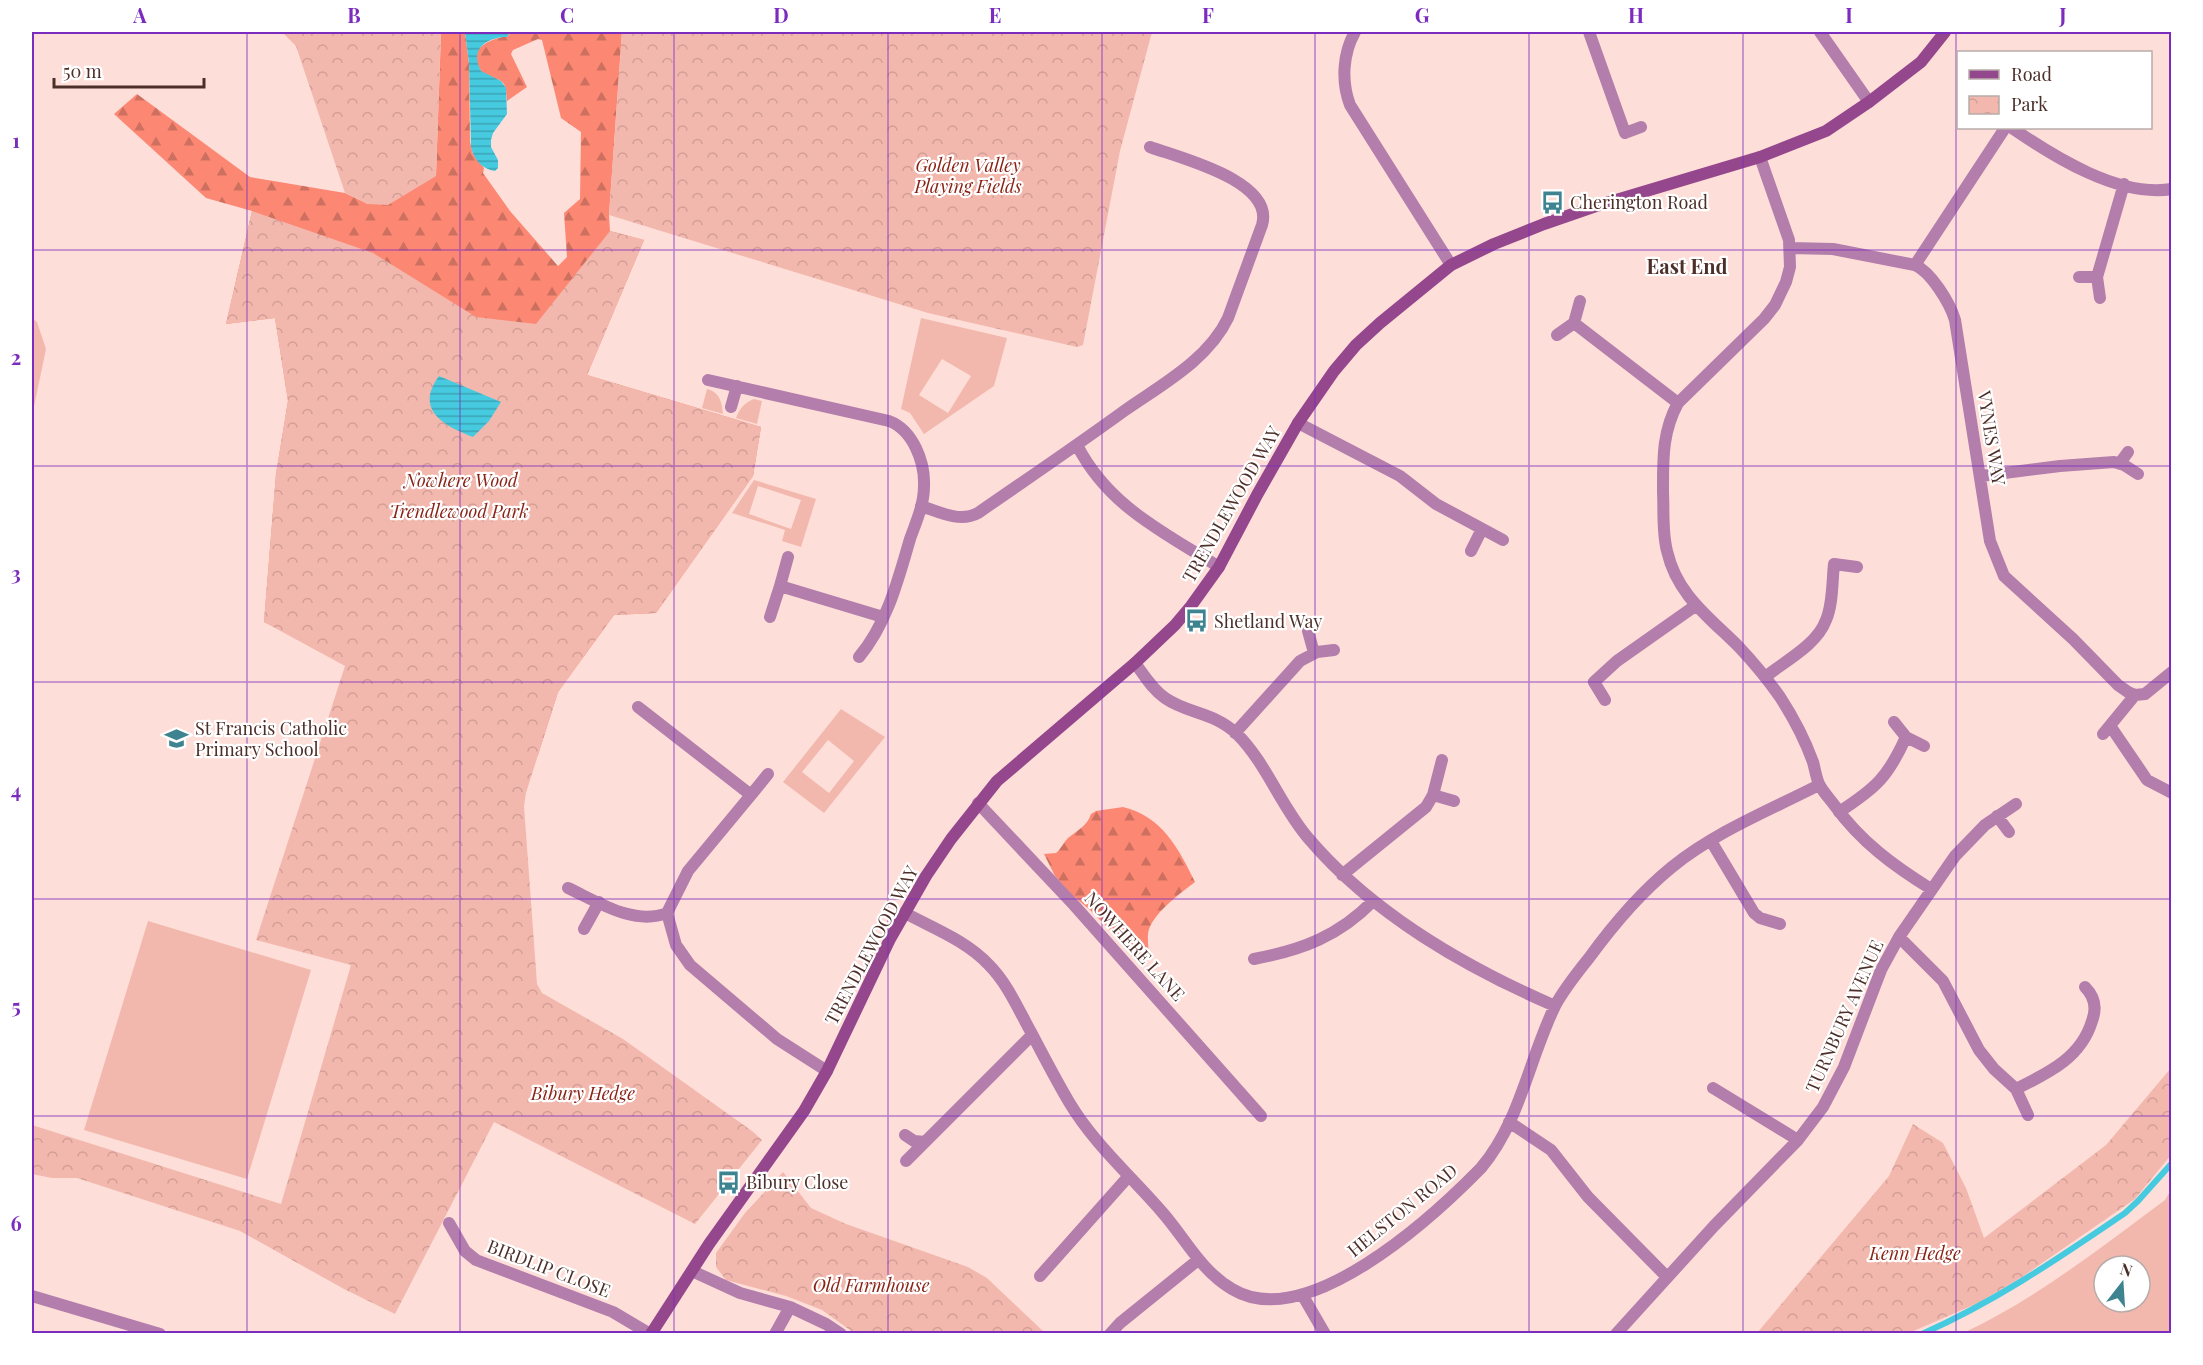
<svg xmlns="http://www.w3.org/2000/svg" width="2203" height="1365" viewBox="0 0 2203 1365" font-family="'Playfair Display',serif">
	<defs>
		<pattern id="forest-firs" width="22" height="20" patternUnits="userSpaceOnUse" patternTransform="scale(1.5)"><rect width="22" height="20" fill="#fc8874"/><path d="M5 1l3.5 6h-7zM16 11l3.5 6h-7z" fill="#ce705f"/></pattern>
		<pattern id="park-crowns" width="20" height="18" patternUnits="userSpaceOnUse" patternTransform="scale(1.5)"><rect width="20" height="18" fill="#f3b8ad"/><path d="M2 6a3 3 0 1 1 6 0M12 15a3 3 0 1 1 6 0" fill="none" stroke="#d29e95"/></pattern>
		<pattern id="water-rules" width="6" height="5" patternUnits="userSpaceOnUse" patternTransform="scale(1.5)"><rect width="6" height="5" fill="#46cae0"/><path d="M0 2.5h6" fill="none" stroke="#3da4b6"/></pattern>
	</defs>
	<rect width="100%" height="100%" fill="#feded8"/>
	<path fill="#f3b8ad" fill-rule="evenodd" d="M 32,318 L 37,322 L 46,349 L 32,416 Z
		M 921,318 L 1007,338 L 994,386 L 924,434 L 910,413 L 901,409 ZM 942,359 L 971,376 L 948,413 L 919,395 Z
		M 707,389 C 720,392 722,403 723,414 L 702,408 Z
		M 754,399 L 762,401 L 757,424 L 736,418 C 740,408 744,403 754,399 Z
		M 754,480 L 816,499 L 801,547 L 782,541 L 785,530 L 732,513 ZM 758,486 L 801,500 L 791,529 L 749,514 Z
		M 841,709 L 885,737 L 824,813 L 783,782 ZM 828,740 L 854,761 L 829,793 L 802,772 Z
		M 148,921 L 311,970 L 247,1179 L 84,1130 Z
		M 2171,1190 L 2171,1333 L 1963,1333 C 2036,1299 2100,1248 2165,1200 ZM 2104,1266 L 2140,1266 L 2140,1302 L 2104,1302 Z"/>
	<path fill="url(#forest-firs)" d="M 441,32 L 465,32 L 469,63 L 470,142 L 473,154 L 484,168 L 483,173 L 510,211 L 558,266 L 567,257 L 564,213 L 580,199 L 581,132 L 561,118 L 542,40 L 538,39 L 513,50 L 511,54 L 527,87 L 507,101 C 506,95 507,87 503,83 C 499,78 491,78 485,74 C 481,72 479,68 477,63 C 471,44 495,39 509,35 L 510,32 L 622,32 L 609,215 L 610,231 L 644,240 L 587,375 L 761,427 L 753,476 L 656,613 L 614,615 L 558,692 L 538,755 L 264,622 L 276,474 L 288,401 L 275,318 L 226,324 L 252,211 L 206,198 L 114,114 L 137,94 L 250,177 L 345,193 L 368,204 L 436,175 Z
		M 1123,807 C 1162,816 1179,849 1195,882 C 1181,893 1150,915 1148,934 C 1147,945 1151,952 1145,962 L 1142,962 L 1090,910 L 1072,895 L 1055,876 L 1044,854 L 1056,853 C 1061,849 1063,843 1068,838 C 1078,830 1087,826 1091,814 L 1096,811 Z"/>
	<path fill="url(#park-crowns)" d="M 282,32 L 441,32 L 436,176 L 388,205 L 368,204 L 345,193 L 296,46 Z
		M 622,32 L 1152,32 L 1120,151 L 1083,345 L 1077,347 L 928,313 L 609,215 Z
		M 252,211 L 373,253 L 476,317 L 536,324 L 610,231 L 644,240 L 587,375 L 761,427 L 753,476 L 656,613 L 614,615 L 558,692 L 526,793 L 524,806 L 537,984 L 542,993 L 623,1039 L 752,1131 L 762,1140 L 695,1224 L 494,1122 L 395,1314 L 344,1289 L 240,1231 L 77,1178 L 52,1178 L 32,1174 L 32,1125 L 281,1204 L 351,965 L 256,940 L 345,666 L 264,622 L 276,474 L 288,401 L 275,318 L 226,324 Z
		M 2171,1068 L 2171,1155 L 2135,1199 L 2022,1277 L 1978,1303 L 1909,1333 L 1757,1333 L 1889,1176 L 1913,1124 L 1943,1143 L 1966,1188 L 1984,1238 L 2106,1145 Z
		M 783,1172 L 811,1208 L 846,1224 L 968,1267 L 987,1278 L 1045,1333 L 854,1333 L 822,1310 L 786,1296 L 726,1280 L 716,1267 L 716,1253 L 745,1213 Z"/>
	<path fill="url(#water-rules)" d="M 465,32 L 510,32 L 507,37 C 486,37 469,50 481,71 L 501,81 L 506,88 L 507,114 L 493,133 L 491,140 L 491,147 L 498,160 L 498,168 L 495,171 C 482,169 474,160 471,147 L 469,63 Z
		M 439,376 L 501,402 L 489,421 L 473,437 C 444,426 414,410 439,376 Z"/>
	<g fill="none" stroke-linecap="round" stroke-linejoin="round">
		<path stroke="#46cae0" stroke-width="6" d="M 1922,1334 C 1998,1300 2057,1259 2125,1213 L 2138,1201 L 2172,1163"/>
		<path stroke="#b37dac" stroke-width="12" d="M 1355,32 C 1343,53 1341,81 1350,105 L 1451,265
			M 1589,32 L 1625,133 L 1641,127
			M 1820,32 L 1869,102
			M 2012,128 C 2053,156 2119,198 2172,189
			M 1760,157 L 1789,240 L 1790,267 L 1786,282 L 1775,305 L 1764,319 L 1678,403 C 1662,432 1663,460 1663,492 C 1664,511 1662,532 1667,551 C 1677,595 1709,617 1739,647 C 1754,663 1768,680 1780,697 C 1793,717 1805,740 1813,762 C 1815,769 1816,777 1819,784 C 1823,792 1830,799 1835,806 C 1861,842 1894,866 1931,889
			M 1790,248 L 1833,249 L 1915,265 C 1931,272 1950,303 1955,320 L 1990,541 L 2004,576 L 2073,639 L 2118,685 L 2128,692 L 2135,695 L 2145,694 L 2172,672
			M 1915,265 L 2005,128
			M 2079,277 L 2097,277
			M 2100,298 L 2097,277 L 2124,184
			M 1574,323 L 1678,403
			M 1557,335 L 1574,323 L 1580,301
			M 708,380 L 889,421 C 913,430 925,462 924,486 C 924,505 916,522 910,539 C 898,580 887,624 859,657
			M 731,407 L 737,386
			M 1298,423 L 1400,476 L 1436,504 L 1503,540
			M 1077,445 C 1108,506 1163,532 1219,567
			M 2120,463 L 2128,452
			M 1981,476 L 2060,466 L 2114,462 L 2124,465 L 2138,474
			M 921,506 C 939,512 960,523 978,513 C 1027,479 1076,446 1124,411 C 1161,385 1208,360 1228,318 L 1262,225 C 1275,181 1180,158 1150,147
			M 1471,551 L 1482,529
			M 780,586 L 788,557
			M 770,617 L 780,586 L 883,617
			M 1308,631 L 1314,653
			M 1135,663 C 1144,675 1152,689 1165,698 C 1188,714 1214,712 1237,734 C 1267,764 1281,807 1309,839 C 1374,915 1465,967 1555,1006
			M 1765,677 C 1785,661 1817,645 1826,620 C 1833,604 1832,582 1834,564 L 1857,567
			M 1605,700 L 1594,682 L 1617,661 L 1695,606
			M 638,707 L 751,795 L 688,871 L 667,913 L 676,945 L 690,965 L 777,1039 L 827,1071
			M 1894,722 L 1906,737 L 1924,746
			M 2111,727 L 2147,780 L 2172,793
			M 1235,733 L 1300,661 L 1317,652 L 1334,650
			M 2103,734 L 2135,695
			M 751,795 L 768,774
			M 1433,795 L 1454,801
			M 978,803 L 1074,905 L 1261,1116
			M 1839,812 C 1876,788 1888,777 1906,737
			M 1997,816 L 2009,832
			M 1711,841 L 1754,913 L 1760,918 L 1780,924
			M 1342,875 L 1426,807 L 1433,795 L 1442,760
			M 568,888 C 598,902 634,926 667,913
			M 905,913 C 933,928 967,941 989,965 C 1008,984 1019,1011 1032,1034 C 1044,1057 1056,1080 1069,1102 C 1094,1144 1130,1175 1162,1212 C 1185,1238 1201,1271 1232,1289 C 1306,1334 1432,1218 1481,1168 C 1520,1122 1529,1059 1555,1006 C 1564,989 1577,973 1589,958 C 1613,925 1640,893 1672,867 C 1715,832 1770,810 1819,785
			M 584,929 L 599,902
			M 1899,937 L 1943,981 L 1979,1050 L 1994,1069 L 2016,1089 L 2028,1115
			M 1254,959 C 1302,950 1339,936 1373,901
			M 1713,1088 L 1798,1140
			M 2016,1089 C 2048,1073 2081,1058 2092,1021 C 2097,1008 2095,997 2085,987
			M 1509,1122 L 1551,1150 L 1588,1197 L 1667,1277
			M 905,1135 L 914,1141 L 925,1142
			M 906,1161 L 1032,1035
			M 449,1223 L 465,1251 L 476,1260 L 613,1312 L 650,1334
			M 692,1271 L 740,1293 L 790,1307 L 775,1334
			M 1040,1276 L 1128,1177
			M 32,1296 L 160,1334
			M 1303,1296 L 1325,1334
			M 790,1307 L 826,1324 L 841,1334
			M 1110,1334 L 1120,1323 L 1198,1260
			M 1616,1334 L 1714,1226 L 1798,1140 L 1823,1107 L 1844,1067 L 1881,970 L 1899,937 L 1955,856 L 1985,825 L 2016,804"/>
		<path stroke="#95478e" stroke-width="12" d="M 651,1334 L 709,1244 L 804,1111 L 827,1071 L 890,939 L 926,876 L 951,839 L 997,781 L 1135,663 L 1175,625 L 1191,606 L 1219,567 L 1257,495 L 1298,423 L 1334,371 L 1356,345 L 1380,323 L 1451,265 L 1494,244 L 1544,224 L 1596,206 L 1760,157 L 1826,131 L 1869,102 L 1921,62 L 1945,32"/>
	</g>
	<path fill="none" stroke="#7b2cbf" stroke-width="1.5" stroke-opacity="0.55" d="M 247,32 L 247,1334M 460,32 L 460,1334M 674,32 L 674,1334M 888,32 L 888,1334M 1102,32 L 1102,1334M 1315,32 L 1315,1334M 1529,32 L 1529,1334M 1743,32 L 1743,1334M 1956,32 L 1956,1334M 32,250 L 2172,250M 32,466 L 2172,466M 32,682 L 2172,682M 32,899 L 2172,899M 32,1116 L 2172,1116"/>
	<defs>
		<symbol id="bus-bare" viewBox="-9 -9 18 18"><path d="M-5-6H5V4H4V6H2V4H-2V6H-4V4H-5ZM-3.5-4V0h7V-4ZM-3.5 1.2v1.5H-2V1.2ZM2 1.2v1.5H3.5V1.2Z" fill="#3e8390" stroke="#fff" stroke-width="2.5" paint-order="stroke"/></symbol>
		<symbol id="school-bare" viewBox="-9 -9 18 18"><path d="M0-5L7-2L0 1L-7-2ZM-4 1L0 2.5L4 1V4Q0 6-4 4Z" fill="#3e8390" stroke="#fff" stroke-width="2.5" paint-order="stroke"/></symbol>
	</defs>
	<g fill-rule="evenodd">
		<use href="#bus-bare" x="1536" y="186" width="33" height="33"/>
		<use href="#bus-bare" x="1180" y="604" width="33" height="33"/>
		<use href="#school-bare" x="160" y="722" width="33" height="33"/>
		<use href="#bus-bare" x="712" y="1166" width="33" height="33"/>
	</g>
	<g text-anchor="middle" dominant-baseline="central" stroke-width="4.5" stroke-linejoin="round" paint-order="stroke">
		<g font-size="18" font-style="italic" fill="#8a2316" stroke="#fff">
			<text x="968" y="165">Golden Valley<tspan x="968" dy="21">Playing Fields</tspan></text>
			<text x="461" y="480">Nowhere Wood</text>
			<text x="459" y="511">Trendlewood Park</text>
			<text x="583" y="1093">Bibury Hedge</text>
			<text x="1915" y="1253">Kenn Hedge</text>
			<text x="871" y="1285">Old Farmhouse</text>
		</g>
		<g font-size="18" fill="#4d2f29" stroke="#fff" text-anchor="start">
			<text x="1570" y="202">Cherington Road</text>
			<text x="1214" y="621">Shetland Way</text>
			<text x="195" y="728">St Francis Catholic<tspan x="195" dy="21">Primary School</tspan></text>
			<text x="746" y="1182">Bibury Close</text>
		</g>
		<g font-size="18" fill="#4d2f29" stroke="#fff">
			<text transform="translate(1992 438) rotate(81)">VYNES WAY</text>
			<text transform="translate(1231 504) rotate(-60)">TRENDLEWOOD WAY</text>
			<text transform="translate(871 945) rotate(-62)">TRENDLEWOOD WAY</text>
			<text transform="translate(1135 946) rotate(48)">NOWHERE LANE</text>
			<text transform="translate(1844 1016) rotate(-66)">TURNBURY AVENUE</text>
			<text transform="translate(1402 1210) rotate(-39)">HELSTON ROAD</text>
			<text transform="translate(549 1268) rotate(21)">BIRDLIP CLOSE</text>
		</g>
		<g font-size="20" font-weight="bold" fill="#4d2f29" stroke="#fff">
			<text x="1687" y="265">East End</text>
		</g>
	</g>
	<rect width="2203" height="1365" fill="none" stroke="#ffffff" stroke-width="66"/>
	<rect x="1957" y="51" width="195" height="78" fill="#ffffff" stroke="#b8aca9" stroke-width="1.5"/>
	<rect x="1969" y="70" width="30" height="9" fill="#95478e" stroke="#b8aca9" stroke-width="1.5"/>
	<text x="2011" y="81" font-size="18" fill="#4d2f29">Road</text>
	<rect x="1969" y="96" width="30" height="18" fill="url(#park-crowns)" stroke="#b8aca9" stroke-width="1.5"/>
	<text x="2011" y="111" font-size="18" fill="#4d2f29">Park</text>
	<g transform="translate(2122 1284) rotate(17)"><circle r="28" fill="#ffffff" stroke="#b8aca9" stroke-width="1.5"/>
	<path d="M0-4.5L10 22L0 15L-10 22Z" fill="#3e8390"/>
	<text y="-9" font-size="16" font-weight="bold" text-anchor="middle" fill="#4d2f29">N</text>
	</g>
	<path d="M54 78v9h150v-9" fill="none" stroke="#4d2f29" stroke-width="3"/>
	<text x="63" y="78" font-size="18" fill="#4d2f29" stroke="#ffffff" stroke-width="4.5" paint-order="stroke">50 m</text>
	<rect x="33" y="33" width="2137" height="1299" fill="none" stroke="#7b2cbf" stroke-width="2"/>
	<g font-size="20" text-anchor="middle" font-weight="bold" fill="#7b2cbf">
		<text x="140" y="23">A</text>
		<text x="354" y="23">B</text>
		<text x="567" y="23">C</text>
		<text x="781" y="23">D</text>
		<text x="995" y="23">E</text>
		<text x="1208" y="23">F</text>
		<text x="1422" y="23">G</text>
		<text x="1636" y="23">H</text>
		<text x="1849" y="23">I</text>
		<text x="2063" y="23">J</text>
		<text x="16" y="148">1</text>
		<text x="16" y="365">2</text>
		<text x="16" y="581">3</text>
		<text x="16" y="798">4</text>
		<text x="16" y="1014">5</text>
		<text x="16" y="1231">6</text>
	</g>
</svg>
